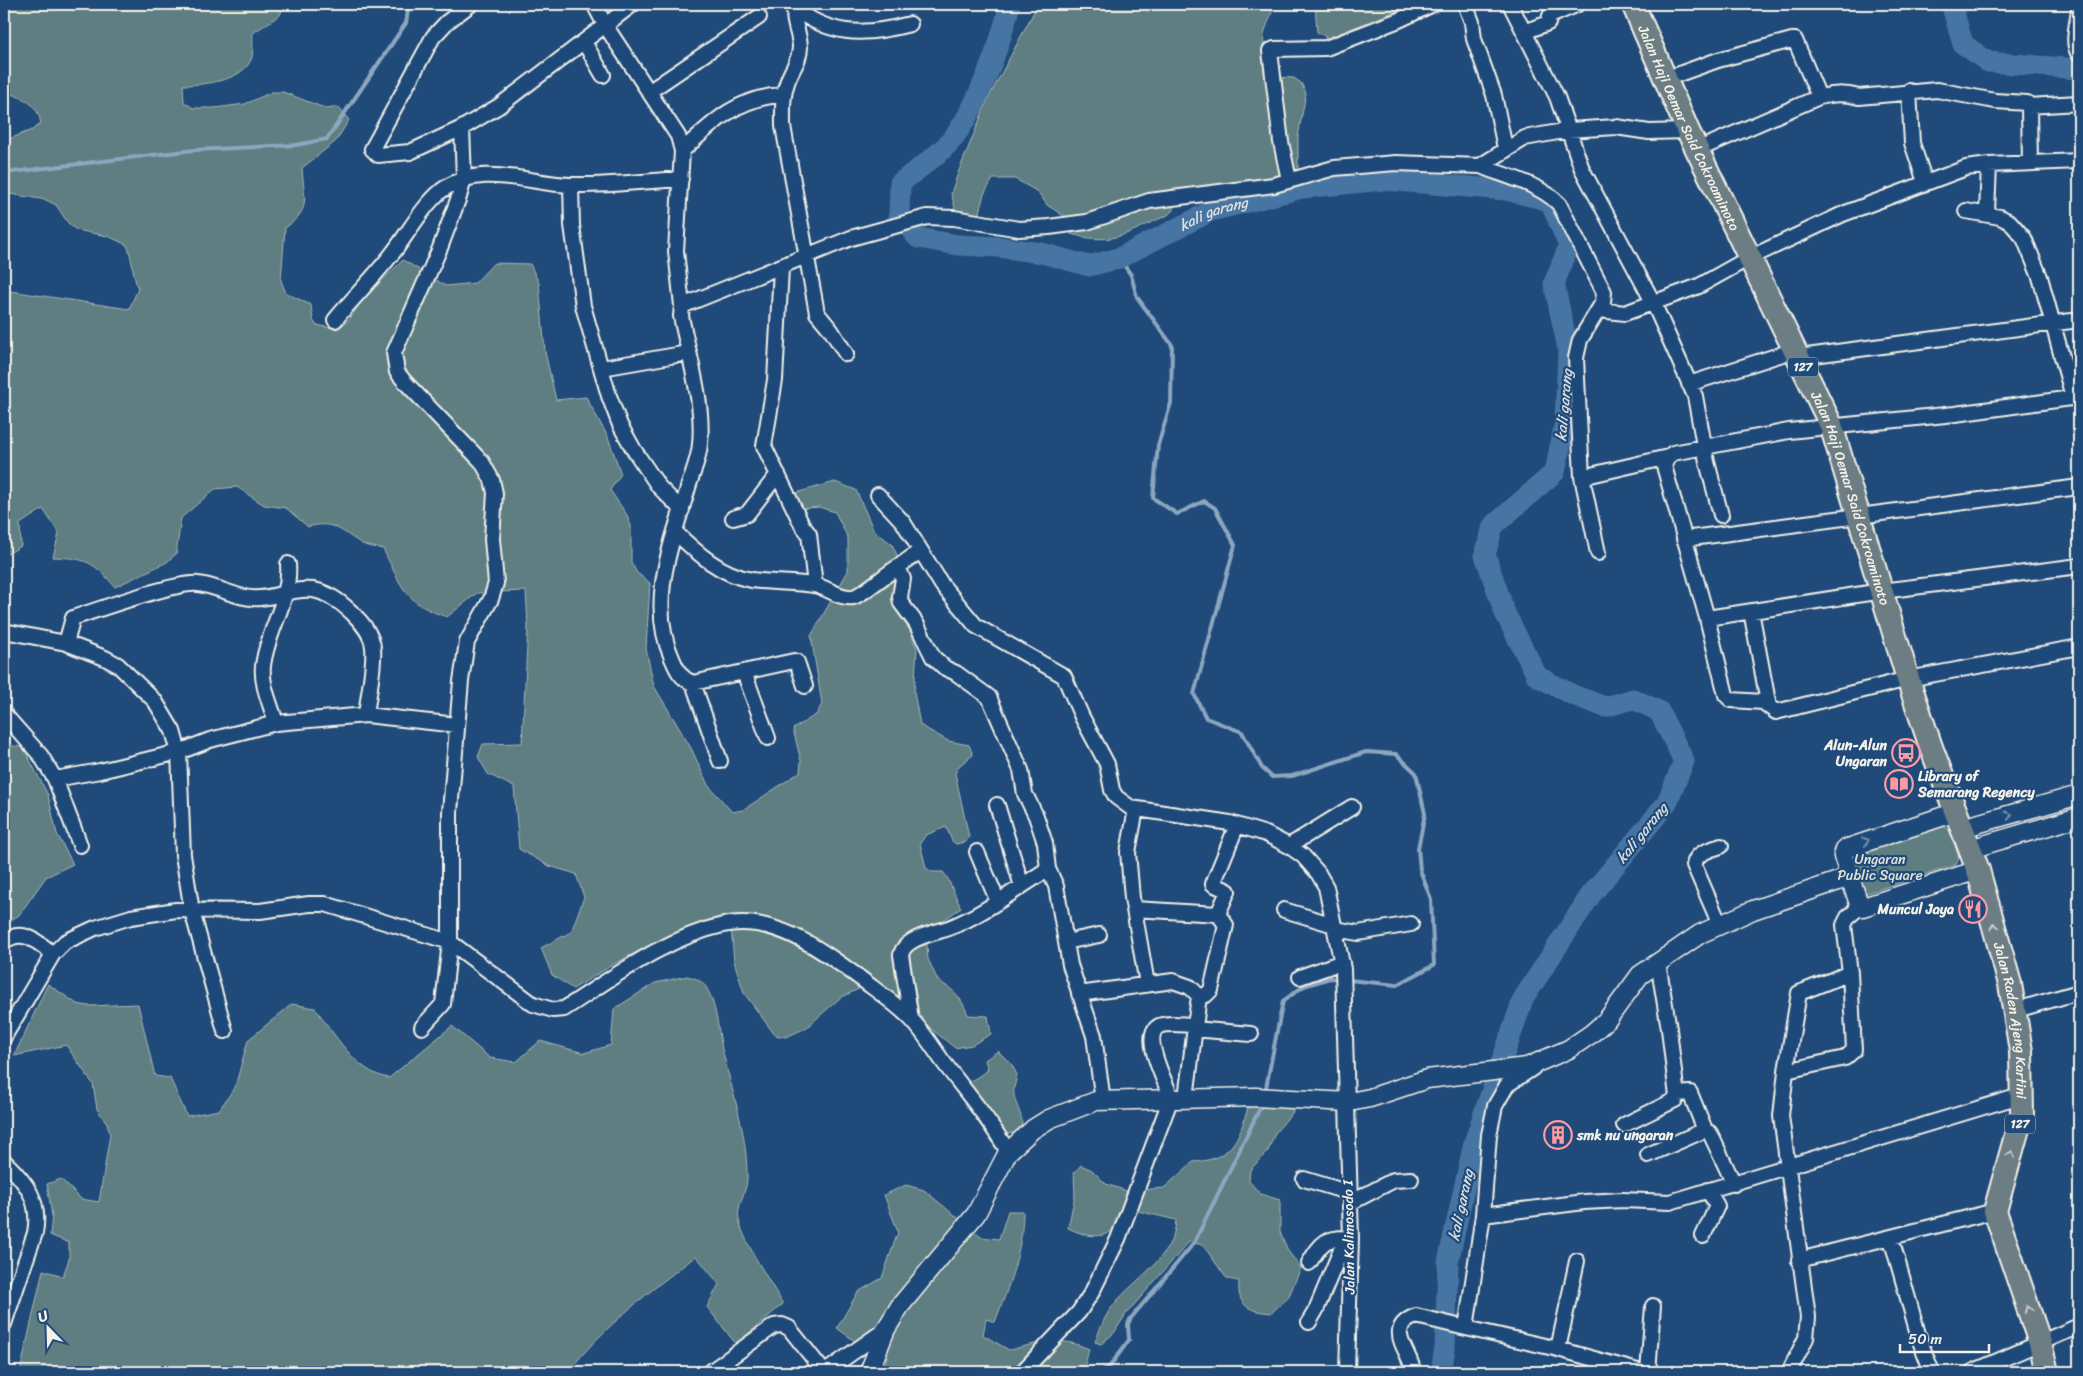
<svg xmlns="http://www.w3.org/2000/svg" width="2083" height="1376" viewBox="0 0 2083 1376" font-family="Sriracha,sans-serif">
	<rect width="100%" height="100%" fill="#1f4a7a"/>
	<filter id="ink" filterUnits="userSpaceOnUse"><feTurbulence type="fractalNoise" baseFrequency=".02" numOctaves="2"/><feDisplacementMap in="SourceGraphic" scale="10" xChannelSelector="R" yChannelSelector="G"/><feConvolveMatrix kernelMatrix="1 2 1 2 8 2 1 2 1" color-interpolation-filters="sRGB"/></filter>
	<g filter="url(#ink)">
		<path fill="#5e7e82" stroke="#a9b8b5" d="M 4,4 L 285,4 L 280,15 L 253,33 C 252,40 254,49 252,57 C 245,81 204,85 183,85 L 184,102 L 193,108 L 215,108 L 245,104 L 272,92 L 283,92 L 327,109 L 338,107 L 349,120 L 336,141 L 302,168 C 304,199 312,209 285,228 L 281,281 L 286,293 L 311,305 L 313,320 L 316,325 L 338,329 L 350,319 L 362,300 L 403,260 L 446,286 L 475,283 L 494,263 L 530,264 L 539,283 L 545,352 L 556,400 L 586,397 L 608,437 L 621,474 L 610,490 L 627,515 L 631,526 L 631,562 L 637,573 L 650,583 L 646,649 L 654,686 L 691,748 L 708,785 L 732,812 L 743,810 L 800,772 L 801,761 L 793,729 L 817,714 L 822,704 L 811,636 L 848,571 L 848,538 L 835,512 L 819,507 L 800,509 L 792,494 L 835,482 L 856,490 L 874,531 L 892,544 L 897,555 L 894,601 L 897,612 L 910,631 L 917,649 L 914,692 L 920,725 L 948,741 L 969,745 L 973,755 L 960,765 L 955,773 L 969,837 L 966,842 L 956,844 L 952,841 L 946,827 L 926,835 L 920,843 L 926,868 L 932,872 L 943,872 L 947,877 L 961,908 L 926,932 L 928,959 L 938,981 C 955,990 961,997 968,1015 L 988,1016 L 991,1034 L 972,1045 L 955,1048 L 873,982 L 840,998 L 806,1028 L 786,1037 L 775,1035 L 744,993 L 734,961 L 731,928 L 724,916 L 670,935 L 612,965 L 573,989 L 552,975 L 541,948 L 571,932 L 584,897 L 576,874 L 549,866 L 519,849 L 514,787 L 488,774 L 478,757 L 483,744 L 522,743 L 528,626 L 526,591 L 477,593 L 447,617 C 404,603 402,587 383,549 C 375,547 366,547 359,542 C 340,530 332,520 308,527 L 286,508 L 264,505 L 237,487 L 215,489 L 181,518 L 176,554 L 167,562 L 115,587 C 94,562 86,558 53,557 L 59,533 L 43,509 L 20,524 L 21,546 L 4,556 L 4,290 L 129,309 L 138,289 C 132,273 133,260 127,245 L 108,236 L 76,230 L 68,223 L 56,205 L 46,200 L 4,193 L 4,141 L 32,130 L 41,124 C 37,101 23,99 4,91 Z
			M 1038,4 L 1273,4 C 1273,14 1268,21 1265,31 C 1260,48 1270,63 1277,77 L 1294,78 L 1301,83 L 1306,93 L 1298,137 L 1298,170 L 1257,183 L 1175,191 L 1173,210 L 1168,215 C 1129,231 1116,247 1071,234 L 1067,218 L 1047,205 L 1038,192 L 1015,179 L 993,179 L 984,194 L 978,216 L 956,212 L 951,193 L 958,173 L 988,99 Z
			M 1315,4 L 1413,4 L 1328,38 L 1317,32 Z
			M 4,745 L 23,747 L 48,795 L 57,834 L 73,864 L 46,877 L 19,915 L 4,925 Z
			M 1943,825 L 1950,831 L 1959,858 L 1956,865 L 1864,894 L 1851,861 L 1855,853 Z
			M 687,976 C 695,978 701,980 706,987 C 718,1006 718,1036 724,1057 C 734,1098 748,1137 747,1180 C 746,1194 736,1205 739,1220 C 744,1243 771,1283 783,1304 L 736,1344 L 707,1307 L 719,1284 L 696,1256 C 650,1291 604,1326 568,1372 L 20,1372 L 43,1270 L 63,1276 L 69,1259 L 69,1243 L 50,1235 L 52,1216 L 47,1184 L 61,1179 L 81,1199 L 99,1202 L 110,1134 L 107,1123 L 97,1109 L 93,1084 L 66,1045 L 14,1056 L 48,984 L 77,1004 L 88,1006 L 138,1004 L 155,1076 L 170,1078 L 187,1116 L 219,1110 L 235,1087 L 248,1040 L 292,1004 L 315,1008 C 334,1033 356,1073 389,1078 L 452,1026 L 490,1058 L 516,1062 L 540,1041 L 584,1053 L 611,1045 L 614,1009 L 655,983 Z
			M 998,1051 L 1012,1065 L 1017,1075 C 1016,1082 1013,1087 1014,1095 C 1016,1108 1026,1118 1020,1131 L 1008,1134 L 969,1101 L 968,1083 L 988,1070 L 985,1060 Z
			M 1277,1104 L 1292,1107 L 1293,1112 L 1275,1133 L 1268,1151 L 1250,1170 L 1249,1181 L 1260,1194 L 1280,1200 L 1280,1232 L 1288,1251 L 1301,1268 L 1288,1298 L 1271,1313 C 1248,1311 1237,1306 1239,1281 L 1227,1279 L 1203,1245 L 1189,1242 L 1126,1314 L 1114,1333 L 1101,1344 L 1095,1342 C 1099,1332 1103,1320 1109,1311 C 1130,1280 1174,1261 1176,1220 L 1134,1210 C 1112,1236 1100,1243 1068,1228 L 1075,1195 L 1074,1173 L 1081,1165 L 1092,1170 L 1106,1184 L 1127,1191 L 1164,1188 L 1193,1162 C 1231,1160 1239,1140 1248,1107 Z
			M 906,1185 L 924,1190 L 981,1237 L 999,1239 L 1008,1211 L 1023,1211 C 1023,1250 1009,1286 995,1322 L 986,1319 L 983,1335 L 1009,1350 C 1040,1343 1058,1335 1089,1349 L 1084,1369 L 1080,1372 L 884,1372 L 889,1345 L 872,1330 L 856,1342 L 837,1328 L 858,1292 L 882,1278 L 898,1232 L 884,1195 Z"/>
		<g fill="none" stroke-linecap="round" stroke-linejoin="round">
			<path stroke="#8ca7bf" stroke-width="4" d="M 4,173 L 194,150 L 296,145 L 327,139 L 406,23 L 409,4
				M 1119,258 L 1131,275 L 1137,297 L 1172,345 L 1171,403 L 1158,445 L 1153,498 L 1177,514 L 1204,501 L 1215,508 L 1235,545 L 1194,694 L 1206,718 L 1242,732 L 1262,768 L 1272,777 L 1292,776 L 1366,752 L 1396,754 L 1416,773 L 1425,814 L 1418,848 L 1420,870 L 1431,899 L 1434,965 L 1397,985 L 1330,978 L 1304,986 L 1283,1001 L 1265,1093
				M 1099,1372 L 1110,1366 L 1129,1340 L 1128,1324 L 1131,1318 L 1194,1243 L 1263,1102"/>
			<g stroke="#4675a3" stroke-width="21">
				<path id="s1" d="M 1010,4 C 1001,43 974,119 945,147 C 932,160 915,171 900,183 L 899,216 L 918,238 L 958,245 L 999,247 L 1042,253 L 1089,266 L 1119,258 L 1211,211 L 1302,188 L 1384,180 L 1506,190 L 1550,201 L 1569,246 L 1554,283 L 1568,349 L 1565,422 L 1555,472 L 1493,526 L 1485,555 L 1505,613 L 1537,676 L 1573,695 L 1605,707 L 1633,699 L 1659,711 L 1684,761 L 1667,803 L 1590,896 L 1523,999 L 1474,1143 L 1448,1262 L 1445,1348 L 1441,1372"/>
				<path d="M 1957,4 L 1953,10 L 1963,44 L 1988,62 L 2079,69"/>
			</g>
			<defs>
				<path id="minor" d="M 594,4 L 605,25 L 678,136 L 682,151 L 676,251 L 682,306 L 681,316 C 689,357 704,402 700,444 C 699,459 692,474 688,488 C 672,543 647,603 672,658 C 677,670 681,679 693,683 L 720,761
					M 788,4 C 829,36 861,37 910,24
					M 1465,4 L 1472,22 L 1474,39 L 1494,95 L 1505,148
					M 1510,4 L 1557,97 L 1582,169 L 1653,302 L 1695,396 L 1707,462 L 1721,515
					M 795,9 C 792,23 800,33 800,47 C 800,60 792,69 788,80 C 782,95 783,109 783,126 L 817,313 L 831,330 L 846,354
					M 2079,9 C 2078,22 2071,44 2079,54
					M 1524,32 L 1548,23 L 1550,16 L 1578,4
					M 584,42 L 603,75
					M 1665,79 L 1718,60 L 1792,40 L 1795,40 L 1819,97
					M 650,91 L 759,17
					M 1909,91 L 1912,143 L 1925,182
					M 2028,106 L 2079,103
					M 462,128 L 410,152 L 378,155 L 372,149 L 433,37 L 447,22 L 471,4
					M 1697,150 L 1819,97 C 1833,94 1844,93 1859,97 L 1937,90 L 1995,101 L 2027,103 L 2029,109 L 2030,163
					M 682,151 C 713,122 738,97 783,95
					M 1480,166 C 1505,176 1540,184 1559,204 L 1604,292 L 1603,302 L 1580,340 L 1576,358 L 1582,477 L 1668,457
					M 1289,180 L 1281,142 L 1270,51 L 1274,49 L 1326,48 L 1399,20 L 1433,4
					M 571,185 L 572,225 L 583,306 L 609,396 L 620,425 L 634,450 L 659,487 L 682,510
					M 1966,211 L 2000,217 L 2010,222 L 2024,238 L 2040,277 L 2073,397
					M 1987,213 L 1989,165
					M 781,268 L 775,380 L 764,446 L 802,525 L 809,534 L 815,585
					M 682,306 L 851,238 L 927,217 L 954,218 L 1019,229 L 1049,227 L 1087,222 L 1149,201 L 1274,185 L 1334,168 L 1396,163 L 1480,166 L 1525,138 L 1569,130 L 1616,127 L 1649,132 L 1688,131
					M 1599,310 L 1625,313 L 1699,286 L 1749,258 L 1843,214 L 1966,168 L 1989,165 L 2079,161
					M 335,320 C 353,298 374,277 392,254 C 408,234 421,208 441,191 C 480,161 528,184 571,185 C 607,186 645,181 681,179
					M 1799,357 L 2079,320
					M 602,368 L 688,353
					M 1689,384 L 1795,350
					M 2079,397 L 1955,414 L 1789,431 L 1673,453 L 1668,457 L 1664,466 L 1707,618 L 1726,695 L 1731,700 L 1763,702 L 1776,712 L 1908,679 L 2079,647
					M 1582,477 L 1598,553
					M 878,495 L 903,522 L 942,585 L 976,626 L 1064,676 L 1082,717 L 1107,764 L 1112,790 L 1116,797 L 1131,808 L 1230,823 L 1266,834 L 1289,846 L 1303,856 L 1318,873 L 1326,887 L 1343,969 L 1351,1238 L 1347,1372
					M 733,518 L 747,514 L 778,474
					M 675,532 C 697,553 721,575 752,580 C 773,583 793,582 814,585 C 827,587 839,599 853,597 C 861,596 887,573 898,567 L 903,579 L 900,597 L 901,603 L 916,623 L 933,657 L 945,668 L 956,673 L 989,697 L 1021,770 L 1025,794 L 1036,816 L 1045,843 L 1048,869 L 1056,886 L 1070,965 L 1094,1036 L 1103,1101
					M 1684,539 L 2079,487
					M 898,567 L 920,551
					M 1751,611 L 1769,707
					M 1707,618 L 1882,591 L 2079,566
					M 4,631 L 66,643 L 105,658 L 118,665 L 155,701 L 173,731 L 179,752 L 183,855 L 192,911 L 225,1031
					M 66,643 L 73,618 C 97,610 178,581 198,584 C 219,586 238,600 260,598 C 278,597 292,588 313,590 C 335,593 371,625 373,647 C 375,664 368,697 366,715
					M 744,672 L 768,738
					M 693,683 L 794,661 L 797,662 L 805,686
					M 4,714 L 41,756 L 55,779 L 100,771 L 179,752 L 210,740 L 276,723 L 366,715 L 457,725
					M 276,723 C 271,705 261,685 263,666 C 267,630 291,601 288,564
					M 55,779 L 80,845
					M 997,805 L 1022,886
					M 1136,809 L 1128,852 L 1132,898 L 1147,984
					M 1289,846 L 1352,807
					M 977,852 L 998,902
					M 1284,910 L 1334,925
					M 1218,914 L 1228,891 L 1213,884 L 1237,825
					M 1720,925 L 1694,865 C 1696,852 1710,850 1721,846
					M 1335,929 L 1358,933 L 1411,924
					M 4,942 C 22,927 38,942 53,954
					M 450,942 L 533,1004 L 553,1010 L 564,1009 C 614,977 665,938 723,925 C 774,914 821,950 860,978 C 877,991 895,1003 910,1018 C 923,1031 933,1048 944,1063 C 966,1092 990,1120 1008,1152
					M 1066,942 L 1099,935
					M 1300,977 L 1342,962
					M 1079,994 L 1173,981 L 1190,987 L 1199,996 L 1206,995 L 1211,990 L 1226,925 L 1218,914 L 1134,909
					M 2016,1010 L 2079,992
					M 911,1019 L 901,955 C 904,938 934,933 949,928 C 984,914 1016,889 1048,869
					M 422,1027 L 443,1004 L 450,942
					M 1194,1029 L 1251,1034
					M 4,1037 L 53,954 L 65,942 L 95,928 L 131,917 L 176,910 L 260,911 L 309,904 L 325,904 L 450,942 L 450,812 L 461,681 L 467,642 L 491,599 L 496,583 L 492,539 L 495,493 L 492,480 L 482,462 L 405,382 L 397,372 L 394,353 L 440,248 L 459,197 L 464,179 L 462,128 L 499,106 L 633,4
					M 1533,1068 L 1507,1085 L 1495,1106 L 1489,1135 L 1483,1215 L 1466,1328 L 1558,1349 L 1641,1372
					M 1786,1071 L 1799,993 L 1850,973
					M 1677,1094 L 1690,1093 L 1705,1130
					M 1186,1098 L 1199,996
					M 1624,1125 L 1675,1100 L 1677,1097 L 1669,1029 L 1658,962
					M 1648,1155 L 1705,1130 L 1710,1133 L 1734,1184
					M 4,1161 C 26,1182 41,1200 35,1233 L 4,1324
					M 1304,1179 L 1350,1193
					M 1350,1203 L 1394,1180 L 1411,1179
					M 1483,1215 L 1584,1202 L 1623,1200 L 1670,1202 L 2023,1095
					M 1703,1236 L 1717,1206 L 1708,1190
					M 1891,1238 L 1920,1341 L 1932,1372
					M 1799,1260 L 1995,1211
					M 1309,1263 C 1322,1242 1325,1237 1351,1238
					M 1309,1322 L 1316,1310 L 1346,1238
					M 1558,1349 L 1577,1261
					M 710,1372 L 774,1326 L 782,1325 L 789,1328 L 824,1372
					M 825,1372 L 886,1329
					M 1022,1372 L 1079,1312 L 1092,1292 L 1118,1239 L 1171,1098 C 1167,1084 1140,1036 1159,1026 C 1168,1022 1184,1025 1194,1025
					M 1413,1372 C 1412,1352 1382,1329 1416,1316 L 1466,1328
					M 1648,1372 L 1653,1306
					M 1789,1372 L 1806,1338 L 1808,1317 L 1781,1116 L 1786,1071 L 1845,1058 L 1854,1050 L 1850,973 L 1844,925 L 1848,917 L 1861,906
					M 1972,1372 L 2079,1326"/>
				<path id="tertiary" d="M 1956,812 L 1845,849 L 1843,856 L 1859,904 L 1863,907 L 1978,870
					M 1962,828 L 2079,795
					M 1970,849 L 2079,817
					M 869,1372 L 886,1329 L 900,1306 L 976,1214 L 1008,1152 L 1033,1129 L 1049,1119 L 1096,1101 L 1256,1097 L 1349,1102 L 1370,1098 L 1427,1079 L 1527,1067 L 1569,1049 L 1591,1034 L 1607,1020 L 1640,975 L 1700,934 L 1753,910 L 1850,877"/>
				<g id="primary">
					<path id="s2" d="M 1633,4 L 1688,131 L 1831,425 L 1908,679 L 1931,747 L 1978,870 L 2010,984 L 2021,1051 L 2022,1114 L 1995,1211 L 2040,1343 L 2047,1372"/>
				</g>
			</defs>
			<use href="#minor" stroke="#f4f1e8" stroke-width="18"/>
			<use href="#tertiary" stroke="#f4f1e8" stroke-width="21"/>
			<use href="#primary" stroke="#f4f1e8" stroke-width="26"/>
			<use href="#minor" stroke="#1f4a7a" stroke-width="14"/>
			<use href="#tertiary" stroke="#1f4a7a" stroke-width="18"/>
			<use href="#primary" stroke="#6d7d84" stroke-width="22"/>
		</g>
		<defs><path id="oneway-chevron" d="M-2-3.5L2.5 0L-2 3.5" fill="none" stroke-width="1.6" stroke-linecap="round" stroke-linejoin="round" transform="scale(1.25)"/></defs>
		<g stroke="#748da6">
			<use href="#oneway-chevron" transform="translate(2009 815) rotate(-16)"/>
			<use href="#oneway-chevron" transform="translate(1866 841) rotate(-18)"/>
		</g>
		<g stroke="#ccceca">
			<use href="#oneway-chevron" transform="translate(1994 926) rotate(-106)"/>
			<use href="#oneway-chevron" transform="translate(2011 1154) rotate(-73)"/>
			<use href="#oneway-chevron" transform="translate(2028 1309) rotate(-110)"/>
		</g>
	</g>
	<defs>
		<symbol id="bus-ring" viewBox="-11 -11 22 22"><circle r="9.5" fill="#1f4a7a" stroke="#ff9aa2" stroke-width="1.5"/><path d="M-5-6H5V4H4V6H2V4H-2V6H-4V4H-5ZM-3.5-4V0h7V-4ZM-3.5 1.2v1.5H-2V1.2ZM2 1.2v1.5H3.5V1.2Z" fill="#ff9aa2"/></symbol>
		<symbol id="library-ring" viewBox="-11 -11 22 22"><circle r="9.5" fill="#1f4a7a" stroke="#ff9aa2" stroke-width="1.5"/><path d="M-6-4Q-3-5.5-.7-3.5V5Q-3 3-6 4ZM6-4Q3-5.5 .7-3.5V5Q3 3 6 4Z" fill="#ff9aa2"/></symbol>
		<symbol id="restaurant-ring" viewBox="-11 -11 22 22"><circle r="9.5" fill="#1f4a7a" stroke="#ff9aa2" stroke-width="1.5"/><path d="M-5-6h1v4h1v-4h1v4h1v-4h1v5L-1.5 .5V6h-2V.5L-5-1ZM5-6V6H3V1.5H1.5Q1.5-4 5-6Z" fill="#ff9aa2"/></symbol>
		<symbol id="building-ring" viewBox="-11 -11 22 22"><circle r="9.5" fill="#1f4a7a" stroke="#ff9aa2" stroke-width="1.5"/><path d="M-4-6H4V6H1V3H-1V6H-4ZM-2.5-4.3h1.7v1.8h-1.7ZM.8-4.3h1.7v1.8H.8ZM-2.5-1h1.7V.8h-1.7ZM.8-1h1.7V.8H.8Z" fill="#ff9aa2"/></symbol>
	</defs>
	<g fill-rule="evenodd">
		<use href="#bus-ring" x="1890" y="737" width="32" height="32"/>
		<use href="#library-ring" x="1883" y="768" width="32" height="32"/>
		<use href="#restaurant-ring" x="1957" y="893" width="32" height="32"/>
		<use href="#building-ring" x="1542" y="1119" width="32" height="32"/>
	</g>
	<g text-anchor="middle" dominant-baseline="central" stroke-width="4.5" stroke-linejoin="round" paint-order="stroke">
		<g fill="#1f4a7a" stroke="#b4bfc7" stroke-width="1">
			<rect x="1788" y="357.5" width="30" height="19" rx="4"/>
			<rect x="2005" y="1114.5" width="30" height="19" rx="4"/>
		</g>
		<g font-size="12" font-weight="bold" fill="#f4f1e8">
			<text x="1803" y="367">127</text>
			<text x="2020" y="1124">127</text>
		</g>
		<g font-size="14" fill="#f4f1e8" stroke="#1f4a7a">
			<text stroke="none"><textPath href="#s2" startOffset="136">Jalan Haji Oemar Said Cokroaminoto</textPath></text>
			<text stroke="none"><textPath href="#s2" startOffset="541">Jalan Haji Oemar Said Cokroaminoto</textPath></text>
			<text stroke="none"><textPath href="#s2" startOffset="1089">Jalan Raden Ajeng Kartini</textPath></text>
			<text transform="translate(1349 1237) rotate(-91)">Jalan Kalimosodo I</text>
		</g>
		<g font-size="14" font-weight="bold" fill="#f4f1e8" stroke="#1f4a7a" text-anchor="end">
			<text x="1887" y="745">Alun-Alun<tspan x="1887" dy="16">Ungaran</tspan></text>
			<text x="1918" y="776" text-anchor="start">Library of<tspan x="1918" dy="16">Semarang Regency</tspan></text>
			<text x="1954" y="909">Muncul Jaya</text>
			<text x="1577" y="1135" text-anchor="start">smk nu ungaran</text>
		</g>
		<g font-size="14" fill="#dee0d9" stroke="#1f4a7a">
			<text x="1880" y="859">Ungaran<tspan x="1880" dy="16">Public Square</tspan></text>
		</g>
		<g font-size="15" font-style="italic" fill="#dadede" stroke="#1f4a7a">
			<text stroke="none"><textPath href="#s1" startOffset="588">kali garang</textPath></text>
			<text transform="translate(1564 405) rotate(-85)">kali garang</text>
			<text transform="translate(1642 833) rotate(-51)">kali garang</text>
			<text transform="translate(1461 1205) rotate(-78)">kali garang</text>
		</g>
	</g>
	<rect width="2083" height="1376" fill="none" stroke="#1f4a7a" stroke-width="20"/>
	<rect x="10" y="10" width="2063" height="1356" fill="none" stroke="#f4f1e8" stroke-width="2" filter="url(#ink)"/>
	<g transform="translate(48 1328) rotate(337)" stroke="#1f4a7a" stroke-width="4" paint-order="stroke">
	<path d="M0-4L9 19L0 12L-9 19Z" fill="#f4f1e8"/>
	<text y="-8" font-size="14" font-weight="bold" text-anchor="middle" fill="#f4f1e8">U</text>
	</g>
	<path d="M1900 1344v8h89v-8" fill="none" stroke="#f4f1e8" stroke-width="2.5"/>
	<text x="1908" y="1344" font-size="15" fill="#f4f1e8" stroke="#1f4a7a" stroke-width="4" paint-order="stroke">50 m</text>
</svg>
